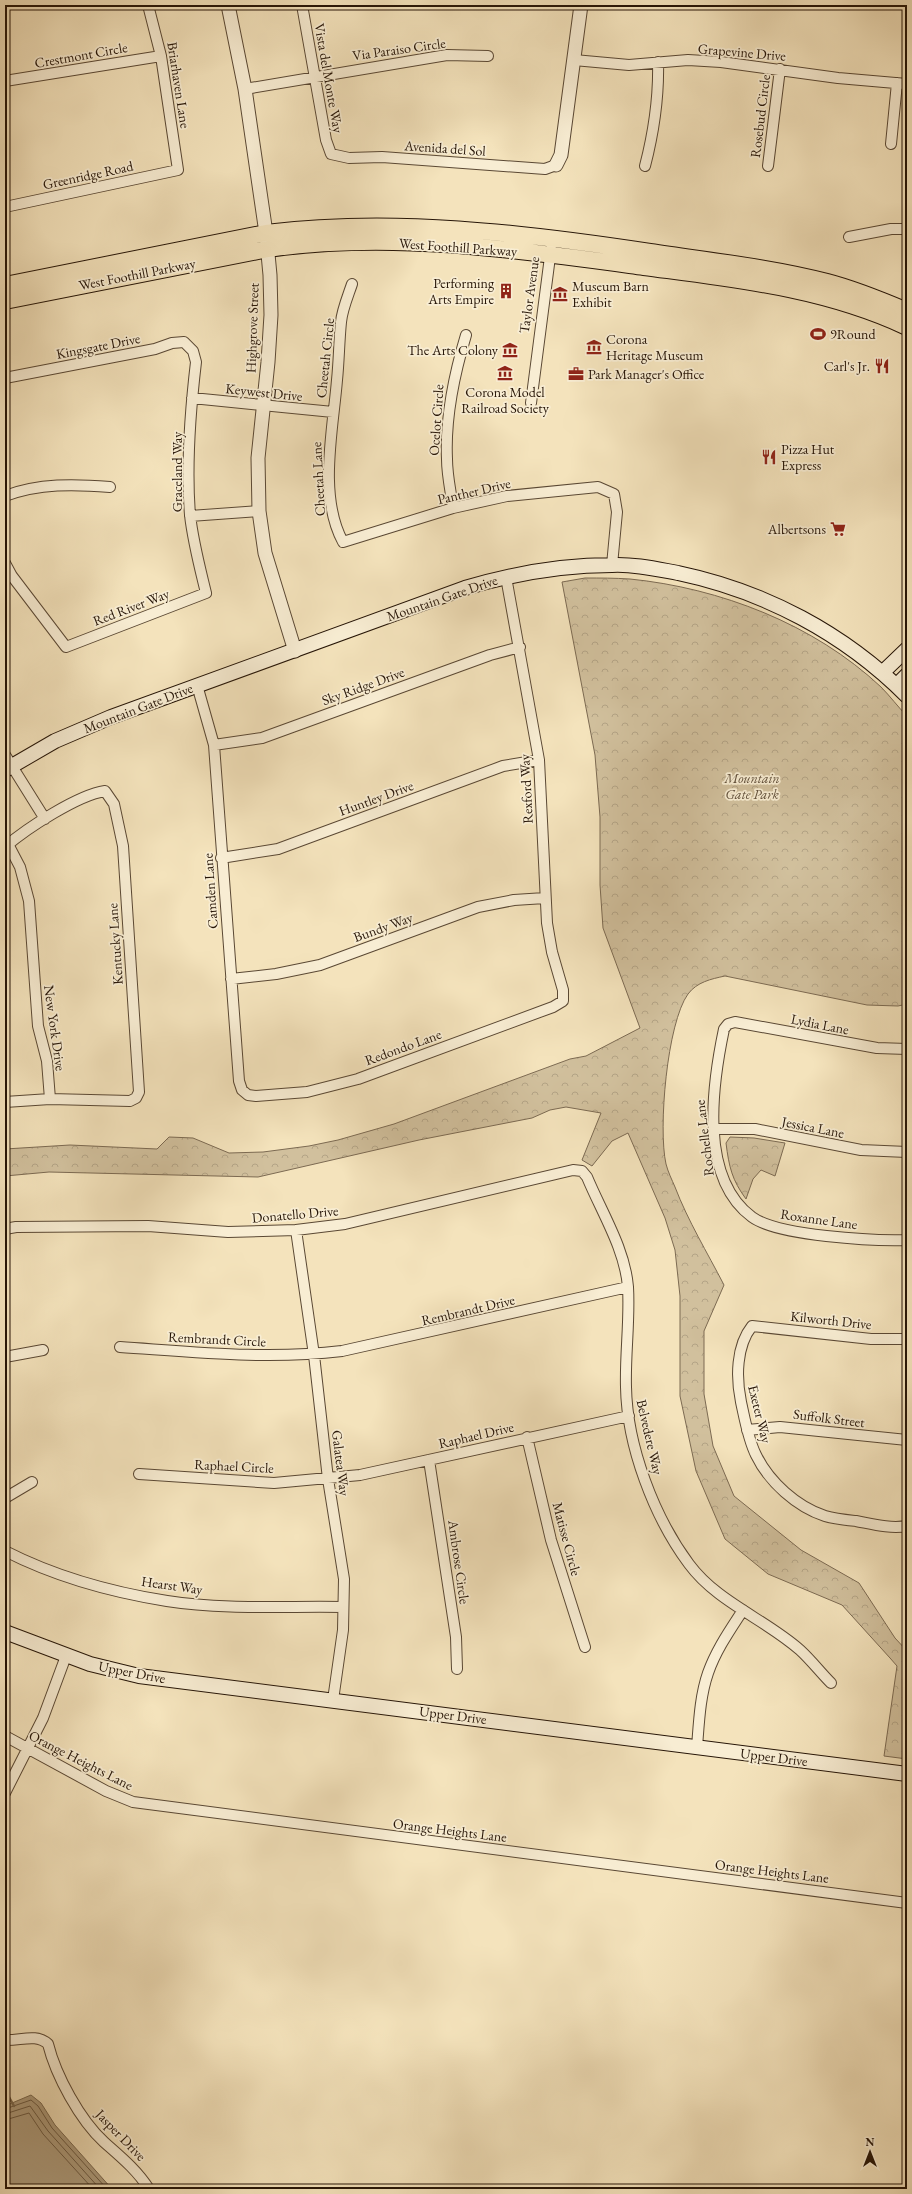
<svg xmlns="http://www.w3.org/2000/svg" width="912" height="2194" viewBox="0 0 912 2194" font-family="'EB Garamond',serif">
	<defs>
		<pattern id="forest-crowns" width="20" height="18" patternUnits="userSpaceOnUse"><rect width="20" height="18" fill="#d1c09d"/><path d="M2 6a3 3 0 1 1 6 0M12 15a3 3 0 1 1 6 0" fill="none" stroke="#b3a486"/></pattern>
	</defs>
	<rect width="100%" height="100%" fill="#f4e3bc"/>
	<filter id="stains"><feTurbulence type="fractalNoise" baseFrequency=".005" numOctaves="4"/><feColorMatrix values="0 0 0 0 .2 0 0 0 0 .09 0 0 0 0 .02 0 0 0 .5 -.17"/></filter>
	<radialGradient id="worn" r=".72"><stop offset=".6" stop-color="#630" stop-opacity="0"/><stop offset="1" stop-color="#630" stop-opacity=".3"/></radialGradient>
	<path fill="url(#forest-crowns)" stroke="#7c6a52" d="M 585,578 C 600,578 615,578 630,579 C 720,588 814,624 881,687 C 890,696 898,707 907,716 L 907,1004 L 898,1006 L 867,1005 L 725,976 C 711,979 697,982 688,994 C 667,1023 658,1129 666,1164 C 668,1172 672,1180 675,1187 C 688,1221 707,1252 724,1285 L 704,1331 L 704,1394 L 713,1446 L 734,1496 L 801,1550 L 859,1583 L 895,1638 L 907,1651 L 907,1759 L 884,1756 L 897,1666 L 890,1658 L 842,1605 L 768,1574 L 725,1539 L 696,1471 L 680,1396 L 680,1296 L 675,1250 L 665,1218 L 628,1133 L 612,1141 L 592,1166 L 582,1160 L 601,1113 L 566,1107 L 550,1110 L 532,1118 L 419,1140 L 258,1177 L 49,1172 L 5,1176 L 5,1149 L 70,1145 L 157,1149 L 169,1137 L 193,1138 L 229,1153 L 263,1152 L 309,1146 L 338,1140 L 394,1124 L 570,1059 L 586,1056 L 640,1028 L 603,928 L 600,885 L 600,817 L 595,755 L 562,582 Z
		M 730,1137 L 754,1138 L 785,1143 L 775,1176 L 761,1170 L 753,1179 L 746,1199 C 732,1180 729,1167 726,1143 Z"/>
	<path fill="#ae9d7e" stroke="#78674e" d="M 31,2095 L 41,2103 L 55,2125 L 112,2189 L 5,2189 L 5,2106 Z"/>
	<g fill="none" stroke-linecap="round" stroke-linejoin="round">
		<path stroke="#6a5942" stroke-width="1" d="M 5,2109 L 31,2100 L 38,2106 L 52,2128 L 107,2189
			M 5,2114 L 30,2106 L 48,2131 L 100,2189
			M 5,2120 L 29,2113 L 43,2134 L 93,2189"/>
		<path stroke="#78674e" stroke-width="2.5" d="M 5,2090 L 14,2106"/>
		<defs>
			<path id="minor" d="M 302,5 L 326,140 L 331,154 L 349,158 L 382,157 L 545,169 L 556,165
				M 574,60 L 629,65 L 688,60 L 721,62 L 838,78 L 907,84
				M 5,81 L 161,56
				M 245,89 L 447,55 L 488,56
				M 891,144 L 897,83
				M 645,166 C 654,131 659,99 658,62
				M 768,166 L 780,69
				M 5,207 L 178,170 L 161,56 L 148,5
				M 849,237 L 891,229 L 907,229
				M 352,284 C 348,296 342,310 341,322 C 339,342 339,361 337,380 C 333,430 318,496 343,542 L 453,508 L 507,496 L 598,487 L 614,494 L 617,512 L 612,565
				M 5,378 L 155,349 L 172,343 L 184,342 L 193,351 L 196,362 C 190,413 186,465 190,515 C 193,542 200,568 206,593 L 66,647 L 12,576 L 5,563
				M 192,398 L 333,412
				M 531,403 L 551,249
				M 5,496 C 39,483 75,484 110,487
				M 453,508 C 451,492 447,476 447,459 C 445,417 454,375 466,335
				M 190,516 L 259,511
				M 197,685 L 214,745 L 239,1081 L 242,1090 L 248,1095 L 256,1096 L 307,1092 L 358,1079 L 553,1007 L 563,1001 L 563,990 L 552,952 L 547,923 L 539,760 L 506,577
				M 214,745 L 262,738 L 490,655 L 520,647
				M 5,755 L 45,819
				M 8,844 L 20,867 L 29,901 L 38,1026 L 47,1061 L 50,1099
				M 5,847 C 27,828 78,795 105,791 L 114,804 L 123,846 L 139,1092 L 136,1098 L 130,1101 L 50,1099 L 5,1102
				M 221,858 L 278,849 L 503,766 L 539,760
				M 231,979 L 276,974 L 320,965 L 478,907 L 514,900 L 545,898
				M 907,1049 L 877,1048 L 735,1022 L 728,1024 L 724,1029 C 712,1086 699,1178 752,1217 C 778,1236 873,1241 907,1240
				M 714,1129 L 755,1129 L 861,1150 L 907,1152
				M 5,1229 L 16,1227 L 148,1226 L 228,1232 L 296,1230 L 345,1224 L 573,1170 L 582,1171 L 587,1177 C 602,1213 625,1249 628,1287 C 630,1320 625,1354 626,1387 C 627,1446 654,1517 689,1564 C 717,1602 765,1619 800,1650 C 811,1660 821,1673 831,1683
				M 296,1230 L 314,1355 L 328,1479 L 344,1579 L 343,1630 L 333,1700
				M 907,1339 L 871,1339 L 752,1326 C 736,1346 736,1378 741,1402 C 745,1420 748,1439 756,1455 C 769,1482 797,1507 825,1516 C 835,1519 846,1520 856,1521 C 872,1524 890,1529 907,1526
				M 120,1347 C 194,1352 268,1360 342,1351 L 628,1287
				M 5,1357 L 43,1350
				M 747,1430 L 780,1427 L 907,1440
				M 527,1437 L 551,1540 L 585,1647
				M 429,1460 L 456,1637 L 457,1669
				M 139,1474 L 274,1483 L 360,1475 L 629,1416
				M 5,1498 L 32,1482
				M 5,1551 C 56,1577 110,1592 167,1601 C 225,1610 285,1606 343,1607
				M 5,1736 L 106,1791 L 133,1802 L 907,1903
				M 697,1747 C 699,1722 700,1696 708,1673 C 716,1650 730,1630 743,1610
				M 5,1793 L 43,1718 L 66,1656
				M 5,2040 C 20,2041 36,2033 48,2044 C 56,2076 80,2120 104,2142 C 121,2157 137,2170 149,2189"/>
			<path id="tertiary" d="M 228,5 L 245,89 L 266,233 L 270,275 L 271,315 L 268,362 L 258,458 L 259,511 L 265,553 L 295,651
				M 556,165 L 561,155 L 581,5"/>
			<path id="secondary" d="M 882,673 L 907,649
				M 897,685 L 907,675
				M 5,770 L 55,741 L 111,717 L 465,588 C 512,574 563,565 612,565 C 634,564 656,569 678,573 C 764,591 844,633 907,696
				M 5,1632 L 90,1664 L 139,1676 L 907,1774"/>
			<path id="primary" d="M 5,285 L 266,233 C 393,217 524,233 650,252 C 709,261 769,267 827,282 C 854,289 881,300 907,311
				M 5,301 L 268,249 C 392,231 520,250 644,267 C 734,279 824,288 907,327"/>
		</defs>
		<use href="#minor" stroke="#5a4834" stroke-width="12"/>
		<use href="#tertiary" stroke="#5a4834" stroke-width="15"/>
		<use href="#secondary" stroke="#261507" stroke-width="16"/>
		<use href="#primary" stroke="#261507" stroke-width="18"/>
		<use href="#minor" stroke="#f8edd3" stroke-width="10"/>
		<use href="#tertiary" stroke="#f8edd3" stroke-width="13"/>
		<use href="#secondary" stroke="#f8edd3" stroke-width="14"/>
		<use href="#primary" stroke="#f4e3bc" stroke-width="16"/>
	</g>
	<defs>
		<symbol id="building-bare" viewBox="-9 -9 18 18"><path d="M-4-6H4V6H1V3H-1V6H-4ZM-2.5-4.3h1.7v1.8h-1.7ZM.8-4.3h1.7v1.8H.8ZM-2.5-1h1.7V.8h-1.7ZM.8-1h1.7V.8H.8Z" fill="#8f2418" stroke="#f8edd3" stroke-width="2.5" paint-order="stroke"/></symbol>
		<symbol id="museum-bare" viewBox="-9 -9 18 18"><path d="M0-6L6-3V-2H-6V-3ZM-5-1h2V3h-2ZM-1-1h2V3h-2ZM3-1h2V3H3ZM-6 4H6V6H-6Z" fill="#8f2418" stroke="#f8edd3" stroke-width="2.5" paint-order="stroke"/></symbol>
		<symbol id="stadium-bare" viewBox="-9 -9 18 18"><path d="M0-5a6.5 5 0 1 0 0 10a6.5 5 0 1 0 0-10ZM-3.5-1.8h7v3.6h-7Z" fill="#8f2418" stroke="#f8edd3" stroke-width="2.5" paint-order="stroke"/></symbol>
		<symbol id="restaurant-bare" viewBox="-9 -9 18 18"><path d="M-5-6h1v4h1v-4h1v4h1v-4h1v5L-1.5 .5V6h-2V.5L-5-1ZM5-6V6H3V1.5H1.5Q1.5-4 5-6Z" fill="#8f2418" stroke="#f8edd3" stroke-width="2.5" paint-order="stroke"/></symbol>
		<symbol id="office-bare" viewBox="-9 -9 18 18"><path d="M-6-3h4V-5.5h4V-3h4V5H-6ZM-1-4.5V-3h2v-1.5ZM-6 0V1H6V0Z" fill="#8f2418" stroke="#f8edd3" stroke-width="2.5" paint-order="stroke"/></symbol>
		<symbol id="supermarket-bare" viewBox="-9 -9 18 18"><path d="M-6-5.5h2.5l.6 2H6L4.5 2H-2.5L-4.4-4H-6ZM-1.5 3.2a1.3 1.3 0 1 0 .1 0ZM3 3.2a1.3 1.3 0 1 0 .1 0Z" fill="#8f2418" stroke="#f8edd3" stroke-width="2.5" paint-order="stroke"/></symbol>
	</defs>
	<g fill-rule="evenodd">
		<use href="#building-bare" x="495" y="280" width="22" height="22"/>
		<use href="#museum-bare" x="549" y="283" width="22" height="22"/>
		<use href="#stadium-bare" x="807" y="323" width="22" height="22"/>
		<use href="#museum-bare" x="583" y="336" width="22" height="22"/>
		<use href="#museum-bare" x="499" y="339" width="22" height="22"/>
		<use href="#restaurant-bare" x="871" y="355" width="22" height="22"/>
		<use href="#museum-bare" x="494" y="362" width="22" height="22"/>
		<use href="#office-bare" x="565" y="363" width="22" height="22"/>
		<use href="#restaurant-bare" x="758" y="446" width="22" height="22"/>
		<use href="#supermarket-bare" x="827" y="518" width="22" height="22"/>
	</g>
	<g text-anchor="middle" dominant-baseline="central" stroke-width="3.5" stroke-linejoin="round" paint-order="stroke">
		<g font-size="14" fill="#261507" stroke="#f8edd3">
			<text transform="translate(399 49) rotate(-8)">Via Paraiso Circle</text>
			<text transform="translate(742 52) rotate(5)">Grapevine Drive</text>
			<text transform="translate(81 55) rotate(-10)">Crestmont Circle</text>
			<text transform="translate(329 78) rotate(80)">Vista del Monte Way</text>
			<text transform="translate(179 85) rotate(81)">Briarhaven Lane</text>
			<text transform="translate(760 116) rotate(-83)">Rosebud Circle</text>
			<text transform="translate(445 148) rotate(4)">Avenida del Sol</text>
			<text transform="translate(88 175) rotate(-12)">Greenridge Road</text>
			<text transform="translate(458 247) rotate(4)">West Foothill Parkway</text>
			<text transform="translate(137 274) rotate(-11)">West Foothill Parkway</text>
			<text transform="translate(529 295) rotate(-82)">Taylor Avenue</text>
			<text transform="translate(252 328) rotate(-88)">Highgrove Street</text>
			<text transform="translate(98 346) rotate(-11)">Kingsgate Drive</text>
			<text transform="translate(325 358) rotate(-84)">Cheetah Circle</text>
			<text transform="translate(264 392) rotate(6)">Keywest Drive</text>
			<text transform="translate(436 420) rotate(-86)">Ocelot Circle</text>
			<text transform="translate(177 472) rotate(-90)">Graceland Way</text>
			<text transform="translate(318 479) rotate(-93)">Cheetah Lane</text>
			<text transform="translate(474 491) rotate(-13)">Panther Drive</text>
			<text transform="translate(442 598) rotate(-19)">Mountain Gate Drive</text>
			<text transform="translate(131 607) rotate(-21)">Red River Way</text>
			<text transform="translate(363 686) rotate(-20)">Sky Ridge Drive</text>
			<text transform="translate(138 708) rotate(-21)">Mountain Gate Drive</text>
			<text transform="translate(526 789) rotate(-93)">Rexford Way</text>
			<text transform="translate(376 798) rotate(-20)">Huntley Drive</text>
			<text transform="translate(210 891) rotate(-94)">Camden Lane</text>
			<text transform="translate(383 927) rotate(-20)">Bundy Way</text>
			<text transform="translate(115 944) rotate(-94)">Kentucky Lane</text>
			<text transform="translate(820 1024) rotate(11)">Lydia Lane</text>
			<text transform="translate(55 1028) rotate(82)">New York Drive</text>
			<text transform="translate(403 1047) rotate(-20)">Redondo Lane</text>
			<text transform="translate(813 1127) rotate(11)">Jessica Lane</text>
			<text transform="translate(704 1138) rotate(-97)">Rochelle Lane</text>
			<text transform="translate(295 1214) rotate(-5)">Donatello Drive</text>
			<text transform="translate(819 1219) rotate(8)">Roxanne Lane</text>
			<text transform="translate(468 1310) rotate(-13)">Rembrandt Drive</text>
			<text transform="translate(831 1320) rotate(6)">Kilworth Drive</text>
			<text transform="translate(217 1339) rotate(3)">Rembrandt Circle</text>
			<text transform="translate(760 1414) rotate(76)">Exeter Way</text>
			<text transform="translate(829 1418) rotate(7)">Suffolk Street</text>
			<text transform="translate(476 1435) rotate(-13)">Raphael Drive</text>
			<text transform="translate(650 1437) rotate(77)">Belvedere Way</text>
			<text transform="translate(341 1463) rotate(83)">Galatea Way</text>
			<text transform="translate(234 1466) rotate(3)">Raphael Circle</text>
			<text transform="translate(567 1539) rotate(75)">Matisse Circle</text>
			<text transform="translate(459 1562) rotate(82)">Ambrose Circle</text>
			<text transform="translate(172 1585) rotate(8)">Hearst Way</text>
			<text transform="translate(132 1672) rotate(11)">Upper Drive</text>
			<text transform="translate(453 1715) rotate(7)">Upper Drive</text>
			<text transform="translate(774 1757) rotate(7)">Upper Drive</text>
			<text transform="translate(81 1760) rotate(27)">Orange Heights Lane</text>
			<text transform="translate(450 1830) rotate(7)">Orange Heights Lane</text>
			<text transform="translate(772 1871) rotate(7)">Orange Heights Lane</text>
			<text transform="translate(121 2135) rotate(46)">Jasper Drive</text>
		</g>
		<g font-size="14" fill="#261507" stroke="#f8edd3" text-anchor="start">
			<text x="494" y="283" text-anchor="end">Performing<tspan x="494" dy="16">Arts Empire</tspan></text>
			<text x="572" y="286">Museum Barn<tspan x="572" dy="16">Exhibit</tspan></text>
			<text x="830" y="334">9Round</text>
			<text x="606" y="339">Corona<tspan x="606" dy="16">Heritage Museum</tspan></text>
			<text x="498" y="350" text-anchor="end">The Arts Colony</text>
			<text x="870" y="366" text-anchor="end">Carl's Jr.</text>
			<text x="588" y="374">Park Manager's Office</text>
			<text x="505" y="392" text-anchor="middle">Corona Model<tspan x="505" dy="16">Railroad Society</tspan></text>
			<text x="781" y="449">Pizza Hut<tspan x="781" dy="16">Express</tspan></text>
			<text x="826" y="529" text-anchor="end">Albertsons</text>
		</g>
		<g font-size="14" font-style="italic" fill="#62513c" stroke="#f8edd3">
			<text x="752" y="778">Mountain<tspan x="752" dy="16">Gate Park</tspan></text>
		</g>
	</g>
	<rect width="912" height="2194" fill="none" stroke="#f4e3bc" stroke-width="20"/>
	<rect x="6" y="6" width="900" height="2182" fill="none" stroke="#261507" stroke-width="2"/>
	<rect x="10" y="10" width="892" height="2174" fill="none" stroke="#261507"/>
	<g transform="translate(870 2152)" stroke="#f8edd3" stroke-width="3" paint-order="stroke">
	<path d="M0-3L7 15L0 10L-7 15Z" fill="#261507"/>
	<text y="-6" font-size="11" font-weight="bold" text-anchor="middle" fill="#261507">N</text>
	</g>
	<rect width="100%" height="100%" filter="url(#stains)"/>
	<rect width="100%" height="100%" fill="url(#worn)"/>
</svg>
